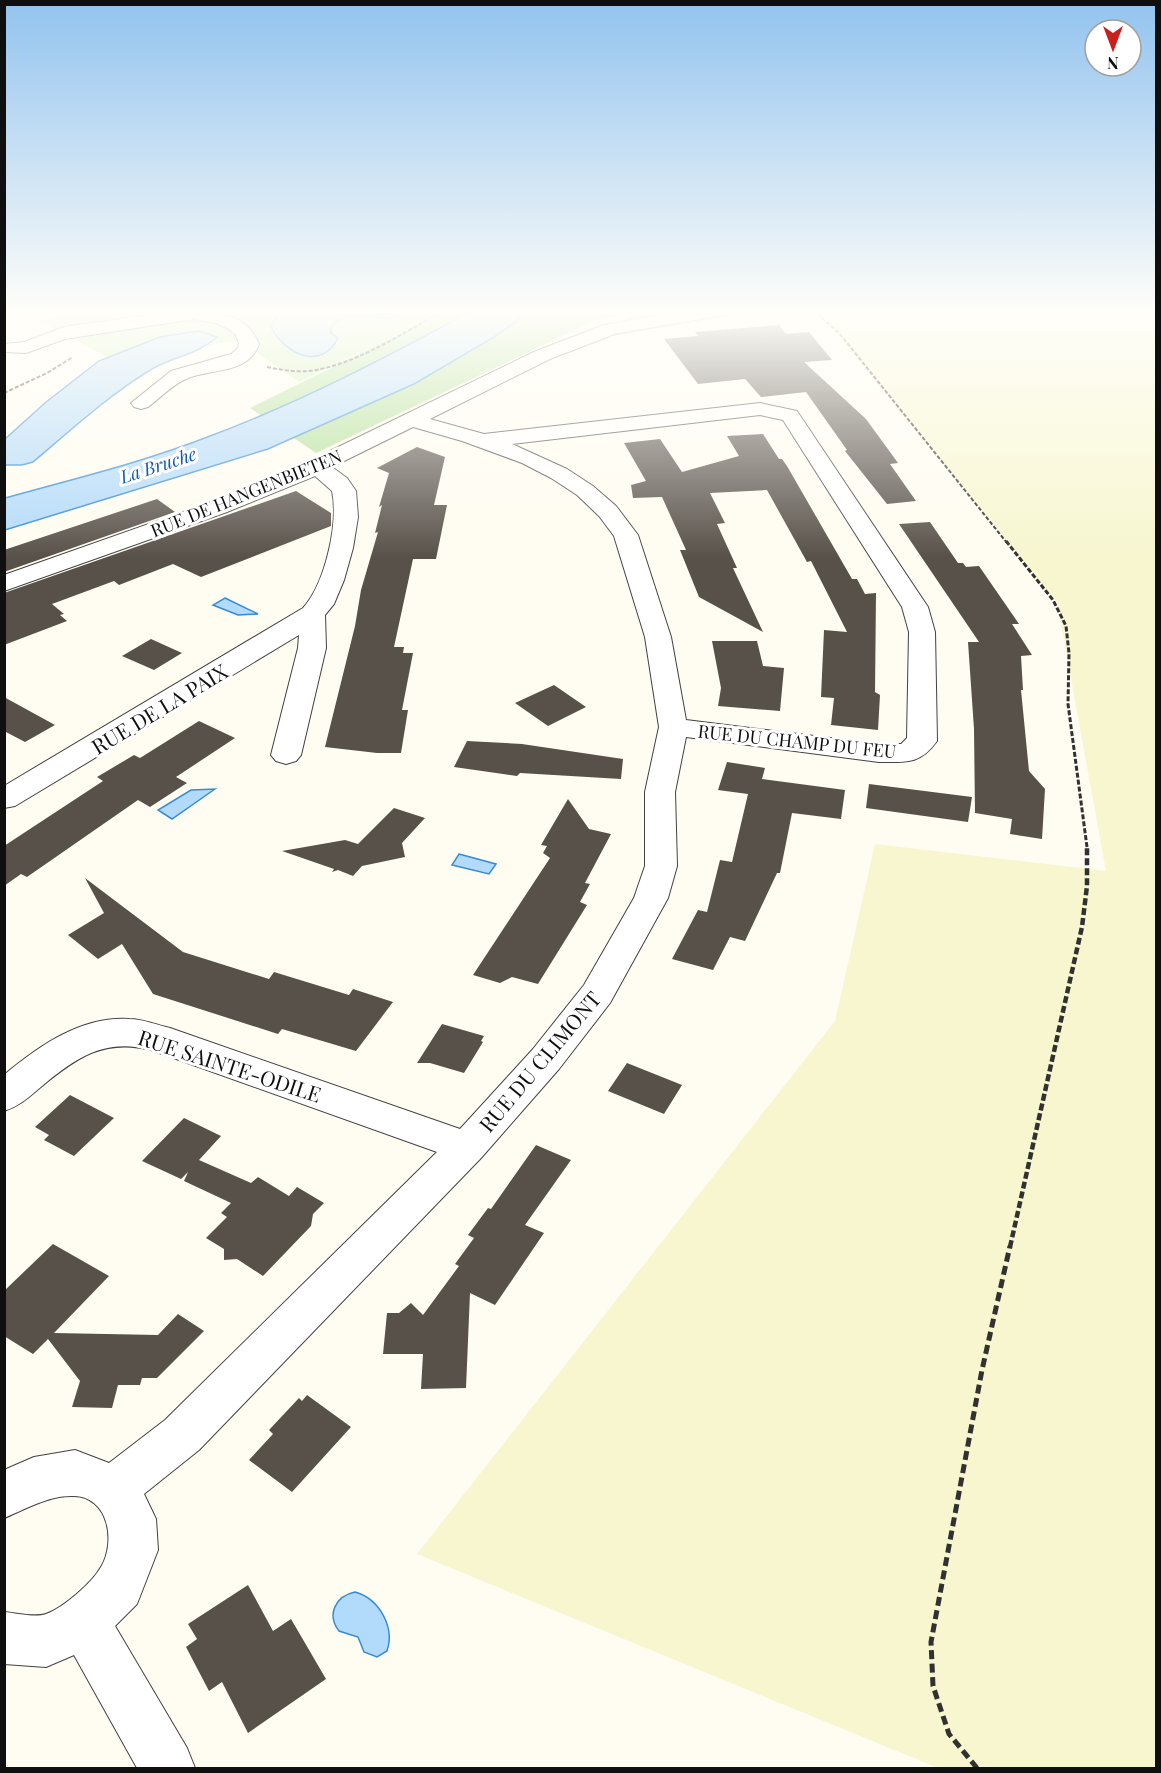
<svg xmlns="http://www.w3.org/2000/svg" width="1161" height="1773" viewBox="0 0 1161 1773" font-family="'Playfair Display',serif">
	<rect width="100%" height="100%" fill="#fffdf1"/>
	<path fill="#f7f6cf" d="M 817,310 L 1156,310 L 1156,1768 L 938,1768 L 417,1554 L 835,1021 L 875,844 L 1106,871 L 1057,602 Z"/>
	<path fill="#cfedb7" d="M 63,310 L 447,310 L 299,382 L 240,341 L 107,357 L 41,321 Z"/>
	<path fill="#b1df95" d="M 447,310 L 645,310 L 594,321 L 316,453 L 250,408 Z"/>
	<path fill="#b2dafa" stroke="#348bd6" stroke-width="1.5" d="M 287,310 L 378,310 L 369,313 L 374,315 L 406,310 L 404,315 C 400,316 395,317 390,318 C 375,319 331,308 331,333 L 338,338 C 321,372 285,354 271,327 L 276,318 Z
		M 473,310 L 527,310 L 517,321 L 494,337 L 414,384 L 268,449 L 5,530 L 5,498 C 73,479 144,462 210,436 C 301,402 387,357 473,310 Z
		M 198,331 L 217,337 C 194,357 176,355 152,369 C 109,395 71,430 33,462 L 22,465 L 5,465 L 5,439 L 46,402 L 99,361 L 160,337 Z
		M 225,598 L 258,614 L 238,615 L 213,605 Z
		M 215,789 L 172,819 L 158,810 L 191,790 Z
		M 459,854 L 496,864 L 489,874 L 452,865 Z
		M 355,1592 C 380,1599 395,1628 387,1651 L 377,1657 L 364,1652 L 358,1637 L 339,1631 C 326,1614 336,1596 355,1592 Z"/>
	<path fill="#58514a" d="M 779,325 L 786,334 L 809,332 L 832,360 L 804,362 L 866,419 L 898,463 L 890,464 L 916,501 L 887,504 L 845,451 L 847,450 L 806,392 L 761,397 L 745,379 L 698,384 L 664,339 L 698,336 L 695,332 Z
		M 763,434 L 779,459 L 782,459 L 787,466 L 852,579 L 857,579 L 865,594 L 876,593 L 875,692 L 880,695 L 878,730 L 831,725 L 834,698 L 821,697 L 824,630 L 847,632 L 811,561 L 807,562 L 767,490 L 710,493 L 725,523 L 717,524 L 737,568 L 733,568 L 763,632 L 699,597 L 680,550 L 686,550 L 662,497 L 633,498 L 631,485 L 646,481 L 624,443 L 660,439 L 682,472 L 739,456 L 727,436 Z
		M 417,447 L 445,457 L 434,505 L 447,505 L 436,559 L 413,559 L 394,647 L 404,647 L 403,653 L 413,653 L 402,710 L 408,710 L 401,753 L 377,753 L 325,747 L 355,626 L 361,590 L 378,532 L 375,533 L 382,505 L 379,507 L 389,473 L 377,468 Z
		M 296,491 L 331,513 L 331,526 L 201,577 L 173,564 L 119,585 L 114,581 L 52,604 L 64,614 L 60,615 L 67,621 L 4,645 L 4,593 Z
		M 157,499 L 175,512 L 4,572 L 4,550 Z
		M 930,522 L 958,563 L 963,563 L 966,567 L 979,566 L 1019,624 L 1012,624 L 1032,655 L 1021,656 L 1023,690 L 1021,690 L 1029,771 L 1045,789 L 1042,839 L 1010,834 L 1012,819 L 975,813 L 974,729 L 968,642 L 979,642 L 899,524 Z
		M 151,639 L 182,653 L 154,670 L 122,656 Z
		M 712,641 L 757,641 L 763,666 L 784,668 L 780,711 L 718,706 L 721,688 Z
		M 554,685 L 586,707 L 548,726 L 515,703 Z
		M 4,697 L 55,725 L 25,742 L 4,731 Z
		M 199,721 L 235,738 L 176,777 L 187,783 L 150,807 L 138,800 L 27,877 L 21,874 L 4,886 L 4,846 L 103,781 L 97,777 L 134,755 L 140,758 Z
		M 467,741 L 522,744 L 623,759 L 621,779 L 520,773 L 517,776 L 454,767 Z
		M 727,762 L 765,768 L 762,779 L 845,790 L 841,819 L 792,813 L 780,873 L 777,873 L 745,941 L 730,937 L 713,970 L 672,959 L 698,910 L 707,912 L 720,860 L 732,862 L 748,794 L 718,790 Z
		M 869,784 L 972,797 L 968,822 L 866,808 Z
		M 568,799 L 589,829 L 611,834 L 585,883 L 590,884 L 580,902 L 587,905 L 538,984 L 512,977 L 500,983 L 473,975 L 550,858 L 543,853 L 547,846 L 541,845 Z
		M 394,808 L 425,818 L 402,843 L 405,857 L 362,866 L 353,876 L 338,870 L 332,872 L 334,869 L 282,851 L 345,840 L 358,844 Z
		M 85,878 L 183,952 L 269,979 L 274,972 L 349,995 L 353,989 L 393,1002 L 356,1051 L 282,1029 L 278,1034 L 153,994 L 122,944 L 98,959 L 68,935 L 104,913 Z
		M 442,1024 L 484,1036 L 481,1041 L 483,1042 L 464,1073 L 430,1063 L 417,1063 Z
		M 627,1063 L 682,1085 L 664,1114 L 608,1091 Z
		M 70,1095 L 114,1118 L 74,1156 L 44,1140 L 49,1135 L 35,1127 Z
		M 184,1118 L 221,1136 L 199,1160 L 251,1183 L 258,1177 L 289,1196 L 297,1187 L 324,1203 L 313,1214 L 311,1226 L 263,1276 L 237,1259 L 224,1260 L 224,1249 L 206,1238 L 227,1217 L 221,1213 L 231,1203 L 184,1181 L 188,1172 L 181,1179 L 142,1161 Z
		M 536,1145 L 571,1160 L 525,1225 L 544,1233 L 495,1305 L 470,1293 L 466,1388 L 421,1389 L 423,1354 L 383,1354 L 387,1313 L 399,1313 L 411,1303 L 423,1315 L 459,1266 L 455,1264 L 474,1238 L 468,1235 L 488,1208 L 491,1209 Z
		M 53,1244 L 109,1276 L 54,1333 L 158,1335 L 178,1314 L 204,1331 L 157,1378 L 142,1378 L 140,1385 L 118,1385 L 112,1408 L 72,1407 L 80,1381 L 48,1339 L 33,1354 L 4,1336 L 4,1291 Z
		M 307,1395 L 351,1427 L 292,1492 L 249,1460 L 273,1434 L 269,1430 L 299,1398 L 302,1401 Z
		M 248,1585 L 273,1631 L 291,1619 L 326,1679 L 248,1733 L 222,1682 L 209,1691 L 186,1647 L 197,1639 L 188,1624 Z"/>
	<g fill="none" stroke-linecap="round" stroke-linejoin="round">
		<defs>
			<path id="minor" d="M 184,310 L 221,310 L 219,313 C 239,318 251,325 259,344 C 248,375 211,368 186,379 C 172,385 160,398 148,407 L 141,409 L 134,407 L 131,403 L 171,371 L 231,354 L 237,349 L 239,344 L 236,335 L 229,329 L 216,323 L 194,319 L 65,339 L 26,353 L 4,352 L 4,344 L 24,342 L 64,327 Z
				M 686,310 L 728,310 L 726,314 L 719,316 L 615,334 L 550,359 L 430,419 L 484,434 L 760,403 L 797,411 L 928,607 L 935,632 L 937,741 C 920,765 905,762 879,762 L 686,737 L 675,792 L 677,866 L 668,898 L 610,1003 L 559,1069 L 481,1158 L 199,1450 L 144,1494 L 156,1519 L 158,1550 L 137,1604 L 115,1626 L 187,1748 L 195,1768 L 137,1768 L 74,1655 L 46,1667 L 4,1664 L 4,1612 C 16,1613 35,1618 46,1614 C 63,1608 92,1583 101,1567 C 116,1542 109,1497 74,1496 C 49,1495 26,1509 4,1518 L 4,1470 L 34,1457 L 75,1450 L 109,1463 L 165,1420 L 437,1152 L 151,1050 C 105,1038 77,1057 42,1086 C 30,1096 20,1106 4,1111 L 4,1075 C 39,1046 81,1016 129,1019 C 143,1019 157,1025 170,1028 L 460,1129 L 533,1049 L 584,985 L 634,898 L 645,866 L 645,792 L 659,727 L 645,637 L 614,536 L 599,516 L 577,495 L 551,478 L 522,463 L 462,441 L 413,427 L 332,467 L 347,478 L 356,491 L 358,517 L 353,548 L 344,580 L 334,604 L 325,615 L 326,648 L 301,755 L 296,761 L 286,764 L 276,761 L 271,755 L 298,648 L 299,635 L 15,806 L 4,808 L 4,786 L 303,608 C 325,584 339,523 332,491 L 315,476 L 227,512 L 4,591 L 4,575 L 211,502 L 297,467 L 536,351 L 604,325 ZM 760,415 L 783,420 L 902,607 L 909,632 L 907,738 L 901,744 L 879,744 L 686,720 L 671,637 L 638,535 L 616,506 L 593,486 L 567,469 L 512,444 Z"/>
		</defs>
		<use href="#minor" stroke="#424242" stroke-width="2"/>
		<path stroke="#313131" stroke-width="2" stroke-dasharray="4 2" stroke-linecap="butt" d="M 813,310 L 840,334 L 1007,543
			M 267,367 C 281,370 295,372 309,371 C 356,365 403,333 444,310
			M 4,393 L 47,373 L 73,357"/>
		<path stroke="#313131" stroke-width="3" stroke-dasharray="5 2" stroke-linecap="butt" d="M 1006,541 L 1053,600 L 1066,626 L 1069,653 L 1068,704 L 1087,847"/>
		<path stroke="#313131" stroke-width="4.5" stroke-dasharray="7 3" stroke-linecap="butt" d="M 1010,1247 L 1082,927 L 1087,886 L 1087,846"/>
		<path stroke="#313131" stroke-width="5" stroke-dasharray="9 4.5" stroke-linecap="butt" d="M 977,1768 L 949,1734 L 933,1686 L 931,1642 L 982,1370 L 1010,1246"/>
		<use href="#minor" fill="#fff" fill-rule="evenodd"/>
	</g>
	<linearGradient id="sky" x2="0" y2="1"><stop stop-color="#92c3ef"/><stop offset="0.56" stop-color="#fffef9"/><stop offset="1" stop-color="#fffef9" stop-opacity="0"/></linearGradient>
	<rect width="1161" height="558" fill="url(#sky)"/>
	<g text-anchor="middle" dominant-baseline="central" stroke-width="6" stroke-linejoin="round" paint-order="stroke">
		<g font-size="18" font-style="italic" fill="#0f5caa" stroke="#fff">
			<text transform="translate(158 465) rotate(-18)">La Bruche</text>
		</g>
		<g font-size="18" fill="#0f0f0f" stroke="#fff">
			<text transform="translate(246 493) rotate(-22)">RUE DE HANGENBIETEN</text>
			<text transform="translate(797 741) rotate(6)">RUE DU CHAMP DU FEU</text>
		</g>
		<g font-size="21" fill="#0f0f0f" stroke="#fff">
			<text transform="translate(159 708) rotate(-31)">RUE DE LA PAIX</text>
			<text transform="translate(539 1061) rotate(-50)">RUE DU CLIMONT</text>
			<text transform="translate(230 1065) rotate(18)">RUE SAINTE-ODILE</text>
		</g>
	</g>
	<rect width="1161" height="1773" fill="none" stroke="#0f0f0f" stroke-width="12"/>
	<g transform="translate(1113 48) rotate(180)"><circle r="28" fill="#ffffff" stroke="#9f9f9f" stroke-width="1.5"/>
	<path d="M0-4.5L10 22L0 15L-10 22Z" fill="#c9201d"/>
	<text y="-9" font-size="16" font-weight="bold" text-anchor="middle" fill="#0f0f0f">N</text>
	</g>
</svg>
